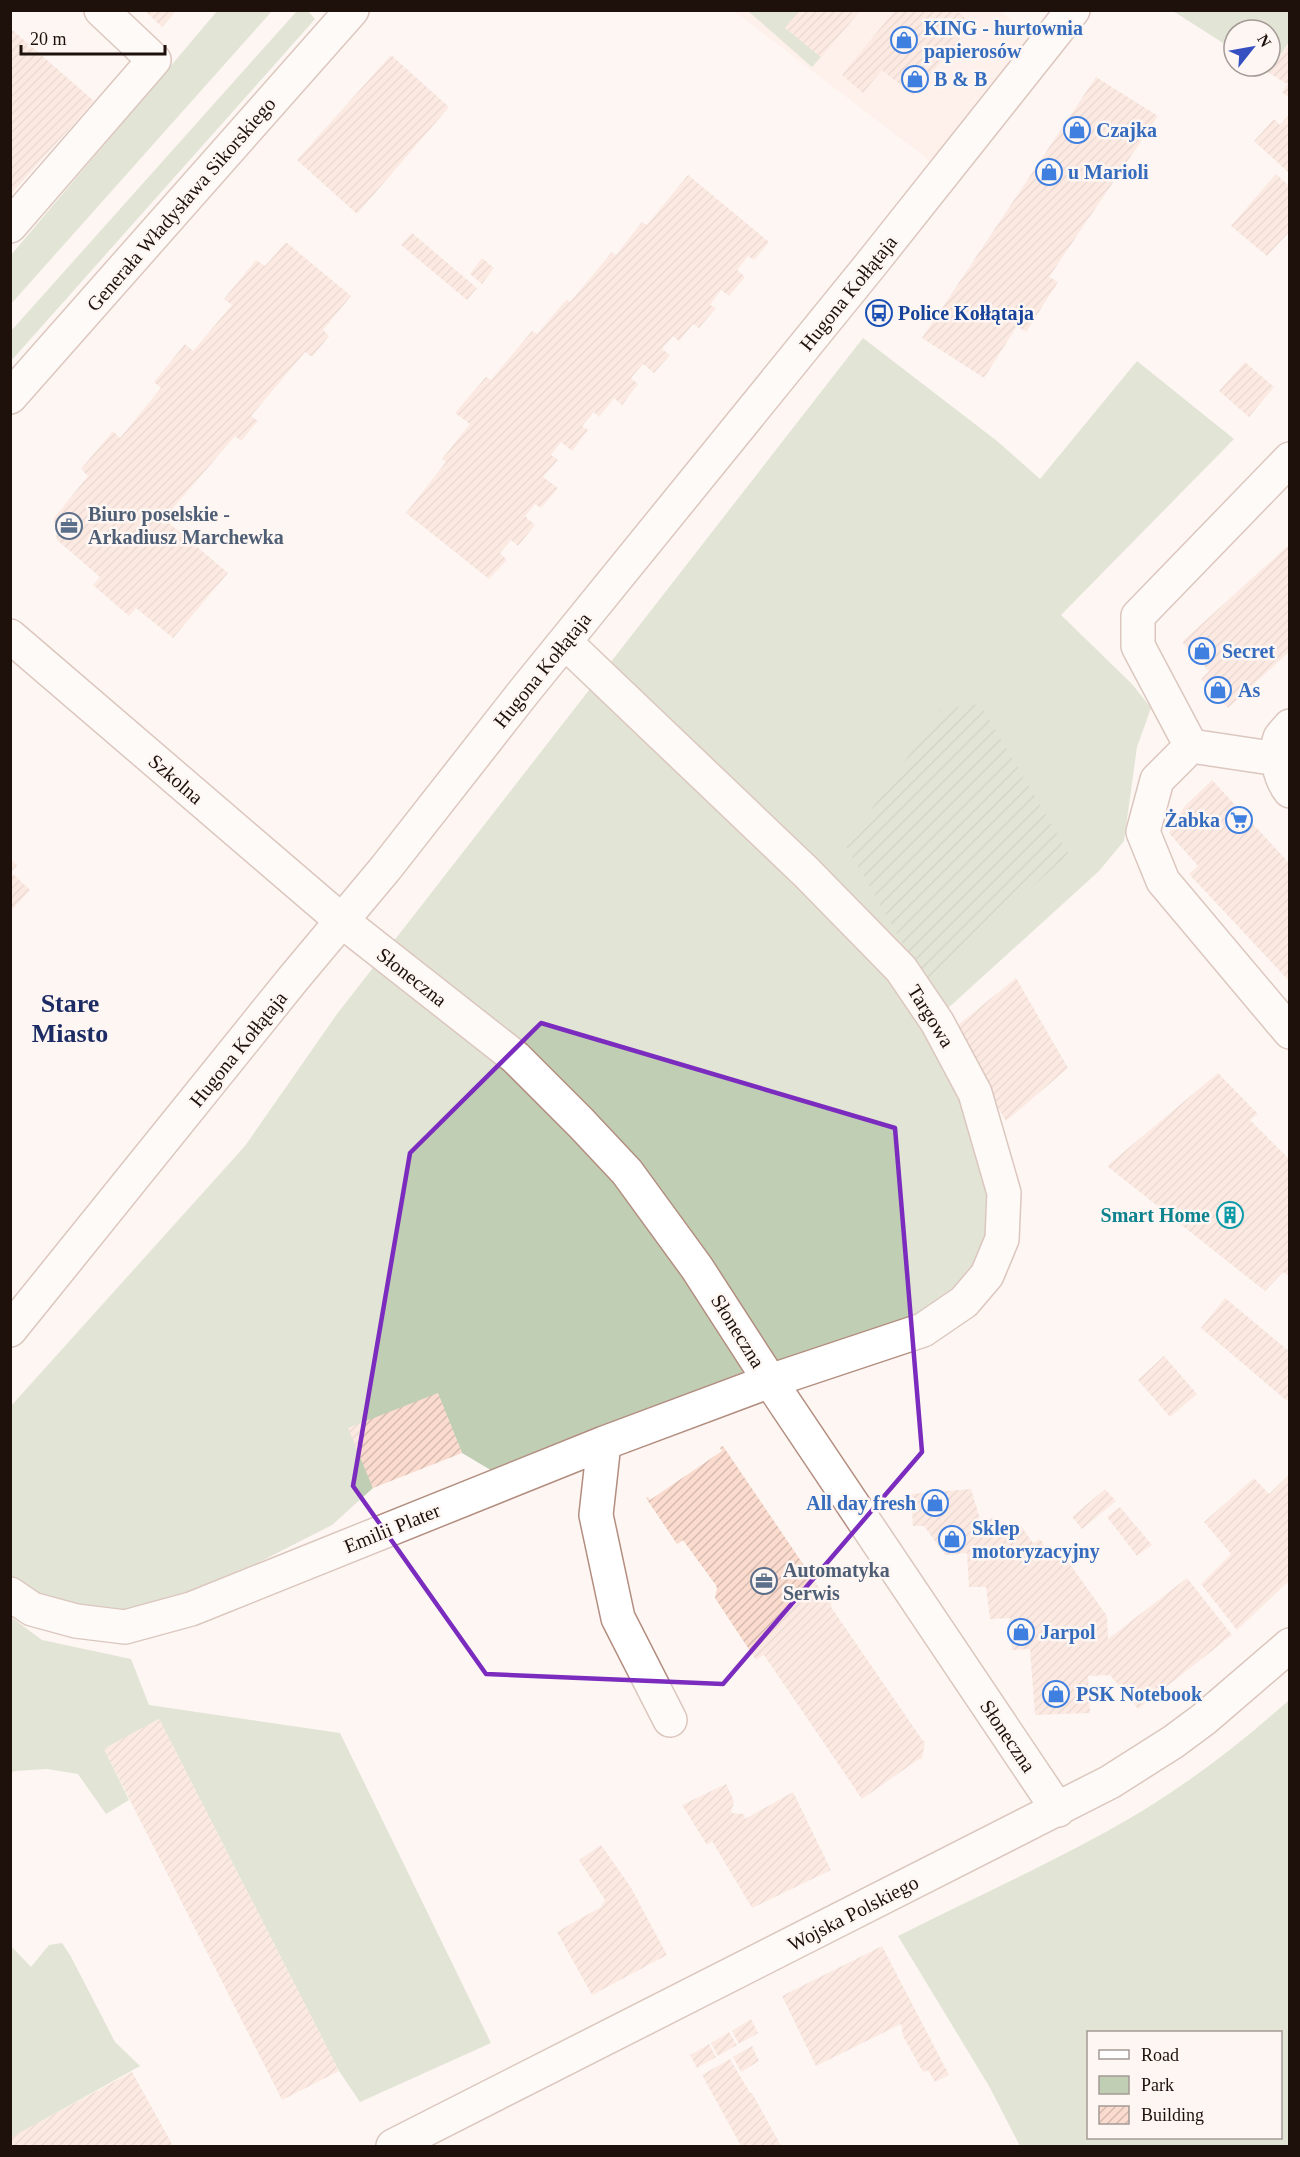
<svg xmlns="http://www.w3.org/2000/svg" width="1300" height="2157" viewBox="0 0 1300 2157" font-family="Georgia,serif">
	<defs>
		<pattern id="garden-furrows" width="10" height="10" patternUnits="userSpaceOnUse" patternTransform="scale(1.5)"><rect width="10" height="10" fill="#c0ceb4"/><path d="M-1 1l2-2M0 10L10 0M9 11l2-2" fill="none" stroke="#a5b09a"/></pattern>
		<pattern id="building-hatch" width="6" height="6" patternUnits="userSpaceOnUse" patternTransform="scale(1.5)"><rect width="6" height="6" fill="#fadbce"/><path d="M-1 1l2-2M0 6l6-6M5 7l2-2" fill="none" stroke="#d6bbb0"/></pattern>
	</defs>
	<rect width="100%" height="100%" fill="#fef6f2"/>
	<path fill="#feeae3" d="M 734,11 L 1001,11 L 1032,38 L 934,164 Z"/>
	<path fill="#c0ceb4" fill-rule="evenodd" d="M 218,10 L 272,11 L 11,304 L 11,255 Z
		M 297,11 L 308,11 L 315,19 L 11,361 L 11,331 Z
		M 748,11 L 800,11 L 786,28 L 821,57 L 812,67 Z
		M 1173,11 L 1289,11 L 1289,42 L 1269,73 L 1259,66 L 1270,66 L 1270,30 L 1234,30 L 1234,50 Z
		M 863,338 L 997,441 L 1040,479 L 1137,361 L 1234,439 L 1061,615 L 1132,684 L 1151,708 L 1137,747 L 1124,841 L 1099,871 L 935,1020 L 1004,1193 L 964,1302 L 511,1482 L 462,1453 L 438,1394 L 349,1428 L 373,1488 L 332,1525 L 197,1594 L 139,1610 L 85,1609 L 49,1600 L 11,1579 L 11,1406 L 245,1146 L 337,1014 Z
		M 11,1617 L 42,1640 L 131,1659 L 149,1705 L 340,1733 L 491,2043 L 360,2102 L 339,2071 L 159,1719 L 104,1749 L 129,1800 L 106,1814 L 78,1774 L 47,1769 L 15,1771 L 11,1773 Z
		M 1289,1700 L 1289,2146 L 1020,2146 L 989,2086 L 898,1936 C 981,1894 1068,1856 1147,1808 C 1198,1776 1245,1740 1289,1700 ZM 1088,2032 L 1280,2032 L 1280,2138 L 1088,2138 Z
		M 62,1943 L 70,1955 L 115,2042 L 140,2066 L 11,2138 L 10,1945 L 31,1967 L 49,1945 Z"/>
	<path fill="url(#garden-furrows)" d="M 980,704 L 1069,854 L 925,982 L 846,846 L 941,709 Z"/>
	<path fill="url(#building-hatch)" d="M 144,10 L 177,10 L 162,27 Z
		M 800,10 L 861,10 L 821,57 L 785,28 Z
		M 895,10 L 956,10 L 972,24 L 913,95 L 882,70 L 863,93 L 842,75 Z
		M 10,28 L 94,101 L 10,195 Z
		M 1290,42 L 1290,99 L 1282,92 L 1287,84 L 1269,73 Z
		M 391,55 L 449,107 L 357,214 L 297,160 Z
		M 1096,77 L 1158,116 L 1049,277 L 1058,282 L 1026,332 L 1017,326 L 984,378 L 922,338 Z
		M 1290,114 L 1290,171 L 1288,172 L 1254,141 L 1274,119 L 1280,125 Z
		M 1276,174 L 1290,187 L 1290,231 L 1267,256 L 1231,226 Z
		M 688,175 L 769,242 L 754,260 L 748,256 L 737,270 L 745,277 L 729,296 L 721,290 L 710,305 L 716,308 L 699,328 L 693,324 L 679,341 L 673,336 L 662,349 L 670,355 L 654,373 L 643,364 L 631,378 L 638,384 L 622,405 L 614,398 L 599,417 L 594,412 L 582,426 L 588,430 L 572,451 L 561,442 L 551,455 L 558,460 L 543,477 L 558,488 L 541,508 L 535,504 L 525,516 L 535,525 L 518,546 L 511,540 L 500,553 L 507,560 L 489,579 L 406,513 L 446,462 L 442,459 L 470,424 L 455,413 L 486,377 L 491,380 L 532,331 L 537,334 L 567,299 L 570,302 L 612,252 L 616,255 L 642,222 L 647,225 Z
		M 412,233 L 477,288 L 467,300 L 401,245 Z
		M 286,242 L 351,296 L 323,330 L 329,336 L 312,357 L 305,352 L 251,416 L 258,421 L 241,441 L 235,436 L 168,514 L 161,515 L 162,524 L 169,523 L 228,573 L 173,638 L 136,608 L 129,616 L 93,585 L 100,577 L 57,540 L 54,518 L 88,476 L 81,469 L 113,431 L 120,438 L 161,388 L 154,382 L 185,344 L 193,351 L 232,305 L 224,299 L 256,260 L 265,266 Z
		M 482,258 L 494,268 L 482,284 L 470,274 Z
		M 1245,362 L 1274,387 L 1249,417 L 1219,391 Z
		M 1290,544 L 1290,651 L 1228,708 L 1201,679 L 1209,671 L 1182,642 Z
		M 1212,780 L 1290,864 L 1290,982 L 1189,874 L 1198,866 L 1169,833 L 1184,807 Z
		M 10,859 L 17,865 L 11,872 L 30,890 L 10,912 Z
		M 1016,978 L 1068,1068 L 1006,1121 L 952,1030 Z
		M 1218,1073 L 1258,1114 L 1250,1120 L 1290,1160 L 1290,1277 L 1283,1272 L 1265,1291 L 1107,1166 Z
		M 1225,1298 L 1290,1352 L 1290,1398 L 1287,1401 L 1201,1328 Z
		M 1164,1356 L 1197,1394 L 1170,1417 L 1138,1380 Z
		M 438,1393 L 462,1453 L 373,1488 L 348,1428 Z
		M 723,1446 L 824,1595 L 832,1597 L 831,1607 L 923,1741 L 925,1741 L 922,1759 L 919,1759 L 862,1799 L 764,1655 L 756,1660 L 715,1598 L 717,1588 L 715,1584 L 683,1540 L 677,1544 L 646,1498 L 648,1497 L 650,1500 L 722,1451 L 720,1448 Z
		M 1290,1474 L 1290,1580 L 1237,1630 L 1201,1584 L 1231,1554 L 1204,1522 L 1254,1478 L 1269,1494 Z
		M 971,1489 L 980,1519 L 999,1518 L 1010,1534 L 1021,1526 L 1033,1543 L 1040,1539 L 1054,1559 L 1062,1553 L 1107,1616 L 1108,1639 L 1187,1578 L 1232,1635 L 1138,1709 L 1110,1675 L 1088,1676 L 1090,1713 L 1035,1715 L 1030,1649 L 1012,1650 L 1010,1618 L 990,1619 L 986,1587 L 969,1587 L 967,1553 L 945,1555 L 924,1526 L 913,1526 L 911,1494 Z
		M 1105,1489 L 1116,1501 L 1082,1529 L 1072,1517 Z
		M 1120,1507 L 1152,1545 L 1137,1556 L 1107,1517 Z
		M 159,1719 L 339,2071 L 282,2100 L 104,1749 Z
		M 726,1784 L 734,1801 L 731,1813 L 744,1814 L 745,1819 L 793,1792 L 831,1870 L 752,1908 L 712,1841 L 707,1845 L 682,1805 Z
		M 601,1845 L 630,1886 L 667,1955 L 592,1995 L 557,1932 L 601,1907 L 605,1900 L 579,1860 Z
		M 882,1946 L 949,2075 L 935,2082 L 928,2070 L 923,2072 L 903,2036 L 901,2024 L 816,2066 L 782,1996 Z
		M 751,2019 L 758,2033 L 739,2044 L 732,2031 Z
		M 729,2032 L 737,2045 L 718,2056 L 711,2043 Z
		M 709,2044 L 716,2057 L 697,2068 L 690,2055 Z
		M 752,2046 L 759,2061 L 741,2072 L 733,2057 Z
		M 730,2059 L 750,2093 L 752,2093 L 781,2146 L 741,2146 L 702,2075 Z
		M 132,2072 L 173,2146 L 10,2146 L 10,2138 Z"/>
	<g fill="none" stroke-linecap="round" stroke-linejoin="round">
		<defs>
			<path id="minor" d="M 10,226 L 154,60 L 101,10
				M 10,397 L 352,10
				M 10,636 L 342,921 L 515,1057 L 581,1123 L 627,1172 L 697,1268 L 770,1381 L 1058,1810
				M 1290,726 C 1287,730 1282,734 1280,738 C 1274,754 1280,778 1290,791
				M 1191,746 L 1157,780 L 1143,832 L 1163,881 L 1290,1032
				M 1278,759 L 1191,746 L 1138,646 L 1138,616 L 1290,459
				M 10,1330 L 293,979 L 385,869 L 523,693 L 872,263 L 1073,10
				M 604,1443 L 596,1515 L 618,1618 L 670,1720
				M 10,1594 L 32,1609 L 76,1621 L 125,1627 L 191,1609 L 604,1443 L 770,1381 L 923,1330 L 964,1302 L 987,1275 L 1002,1239 L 1004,1193 L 975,1093 L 937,1022 L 901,969 L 806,872 L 565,642
				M 393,2146 L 1110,1782 L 1173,1742 L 1204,1719 L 1290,1645"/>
		</defs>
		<use href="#minor" stroke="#b38e80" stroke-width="36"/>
		<use href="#minor" stroke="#fff" stroke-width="33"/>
	</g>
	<path d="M0 0H1300V2157H0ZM 541,1023 L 895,1128 L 922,1452 L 723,1684 L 486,1674 L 353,1486 L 410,1153 Z" fill="#fef6f2" fill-opacity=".55" fill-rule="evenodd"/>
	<path fill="none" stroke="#7b2cbf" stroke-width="4.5" stroke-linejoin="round" d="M 541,1023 L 895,1128 L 922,1452 L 723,1684 L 486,1674 L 353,1486 L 410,1153 Z"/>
	<defs>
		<symbol id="shop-ring" viewBox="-11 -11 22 22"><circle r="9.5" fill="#fef6f2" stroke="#3f7fe0" stroke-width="1.5"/><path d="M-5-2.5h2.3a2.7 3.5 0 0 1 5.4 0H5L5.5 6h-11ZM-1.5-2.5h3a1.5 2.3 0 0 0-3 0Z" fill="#3f7fe0"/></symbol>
		<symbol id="bus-ring" viewBox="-11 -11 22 22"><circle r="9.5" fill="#fef6f2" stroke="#1a4fb4" stroke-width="1.5"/><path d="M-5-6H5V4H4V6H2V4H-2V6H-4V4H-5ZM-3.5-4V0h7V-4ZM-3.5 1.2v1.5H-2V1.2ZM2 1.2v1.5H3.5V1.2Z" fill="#1a4fb4"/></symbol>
		<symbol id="office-ring" viewBox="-11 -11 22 22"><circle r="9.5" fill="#fef6f2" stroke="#5c6f8a" stroke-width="1.5"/><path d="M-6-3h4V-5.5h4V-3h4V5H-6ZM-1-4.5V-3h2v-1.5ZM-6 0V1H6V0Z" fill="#5c6f8a"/></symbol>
		<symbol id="supermarket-ring" viewBox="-11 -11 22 22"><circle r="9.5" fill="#fef6f2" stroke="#3f7fe0" stroke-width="1.5"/><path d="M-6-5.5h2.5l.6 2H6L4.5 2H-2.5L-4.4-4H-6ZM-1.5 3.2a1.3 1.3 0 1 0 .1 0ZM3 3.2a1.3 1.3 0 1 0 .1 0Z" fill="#3f7fe0"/></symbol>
		<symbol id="building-ring" viewBox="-11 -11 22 22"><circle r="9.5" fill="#fef6f2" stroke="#0f9aa8" stroke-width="1.5"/><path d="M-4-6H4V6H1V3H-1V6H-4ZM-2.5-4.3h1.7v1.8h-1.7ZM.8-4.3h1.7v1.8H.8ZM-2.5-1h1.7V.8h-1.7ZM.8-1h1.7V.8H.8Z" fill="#0f9aa8"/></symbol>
	</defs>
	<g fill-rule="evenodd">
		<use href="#shop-ring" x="889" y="25" width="30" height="30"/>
		<use href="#shop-ring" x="900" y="64" width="30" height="30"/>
		<use href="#shop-ring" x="1062" y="115" width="30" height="30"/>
		<use href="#shop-ring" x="1034" y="157" width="30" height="30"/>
		<use href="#bus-ring" x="864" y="298" width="30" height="30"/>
		<use href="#office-ring" x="54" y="511" width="30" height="30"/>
		<use href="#shop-ring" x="1187" y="636" width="30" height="30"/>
		<use href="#shop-ring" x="1203" y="675" width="30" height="30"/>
		<use href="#supermarket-ring" x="1224" y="805" width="30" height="30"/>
		<use href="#building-ring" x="1215" y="1200" width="30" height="30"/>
		<use href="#shop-ring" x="920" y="1488" width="30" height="30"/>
		<use href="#shop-ring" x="937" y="1524" width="30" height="30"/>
		<use href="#office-ring" x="749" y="1566" width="30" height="30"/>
		<use href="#shop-ring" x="1006" y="1617" width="30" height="30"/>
		<use href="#shop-ring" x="1041" y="1679" width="30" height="30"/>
	</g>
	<g text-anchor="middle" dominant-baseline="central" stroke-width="5" stroke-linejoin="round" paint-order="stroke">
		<g font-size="20" font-weight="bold" fill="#366cbe" stroke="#fef6f2" text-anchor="start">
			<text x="924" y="28">KING - hurtownia<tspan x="924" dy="23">papierosów</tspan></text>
			<text x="934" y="79">B &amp; B</text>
			<text x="1096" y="130">Czajka</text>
			<text x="1068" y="172">u Marioli</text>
			<text x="1222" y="651">Secret</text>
			<text x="1238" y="690">As</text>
			<text x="1220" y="820" text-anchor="end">Żabka</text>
			<text x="916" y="1503" text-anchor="end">All day fresh</text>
			<text x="972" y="1528">Sklep<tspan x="972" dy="23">motoryzacyjny</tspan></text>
			<text x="1040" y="1632">Jarpol</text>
			<text x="1076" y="1694">PSK Notebook</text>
		</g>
		<g font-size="20" fill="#1e110c" stroke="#fef6f2">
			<text transform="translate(181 204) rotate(-49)">Generała Władysława Sikorskiego</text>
			<text transform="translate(848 293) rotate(-51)">Hugona Kołłątaja</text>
			<text transform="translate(542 670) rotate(-51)">Hugona Kołłątaja</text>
			<text transform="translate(176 779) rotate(41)">Szkolna</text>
			<text transform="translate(412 977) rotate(38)">Słoneczna</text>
			<text transform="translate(931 1016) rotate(58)">Targowa</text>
			<text transform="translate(238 1049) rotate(-51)">Hugona Kołłątaja</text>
			<text transform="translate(738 1331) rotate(58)">Słoneczna</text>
			<text transform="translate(392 1528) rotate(-22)">Emilii Plater</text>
			<text transform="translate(1008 1736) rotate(56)">Słoneczna</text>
			<text transform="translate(853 1913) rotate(-27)">Wojska Polskiego</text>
		</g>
		<g font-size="20" font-weight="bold" fill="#164399" stroke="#fef6f2" text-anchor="start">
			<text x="898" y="313">Police Kołłątaja</text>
		</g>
		<g font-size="20" font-weight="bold" fill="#4e5e75" stroke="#fef6f2" text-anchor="start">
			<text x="88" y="514">Biuro poselskie -<tspan x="88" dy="23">Arkadiusz Marchewka</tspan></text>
			<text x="783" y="1570">Automatyka<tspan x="783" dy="23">Serwis</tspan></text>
		</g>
		<g font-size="20" font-weight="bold" fill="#0d838f" stroke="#fef6f2" text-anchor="end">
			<text x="1210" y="1215">Smart Home</text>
		</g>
		<g font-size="26" font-weight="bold" fill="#1c2b63" stroke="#fef6f2">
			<text x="70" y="1003">Stare<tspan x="70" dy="30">Miasto</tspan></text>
		</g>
	</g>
	<rect width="1300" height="2157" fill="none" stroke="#1e110c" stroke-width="24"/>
	<rect x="1087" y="2031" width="195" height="108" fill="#fef6f2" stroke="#a49a96" stroke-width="1.5"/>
	<rect x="1099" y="2050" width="30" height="9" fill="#ffffff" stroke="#a49a96" stroke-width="1.5"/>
	<text x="1141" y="2061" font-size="18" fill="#1e110c">Road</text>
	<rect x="1099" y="2076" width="30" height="18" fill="#c0ceb4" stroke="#a49a96" stroke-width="1.5"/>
	<text x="1141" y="2091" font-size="18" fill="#1e110c">Park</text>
	<rect x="1099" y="2106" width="30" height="18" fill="url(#building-hatch)" stroke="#a49a96" stroke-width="1.5"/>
	<text x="1141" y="2121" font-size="18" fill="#1e110c">Building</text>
	<g transform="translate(1252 48) rotate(59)"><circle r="28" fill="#fef6f2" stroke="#a49a96" stroke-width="1.5"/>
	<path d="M0-4.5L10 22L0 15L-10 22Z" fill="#3650c2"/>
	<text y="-9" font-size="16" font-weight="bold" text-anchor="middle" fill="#1e110c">N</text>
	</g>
	<path d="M21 45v9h144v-9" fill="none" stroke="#1e110c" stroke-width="3"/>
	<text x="30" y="45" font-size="18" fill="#1e110c" stroke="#fef6f2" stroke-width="4.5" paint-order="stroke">20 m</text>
</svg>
